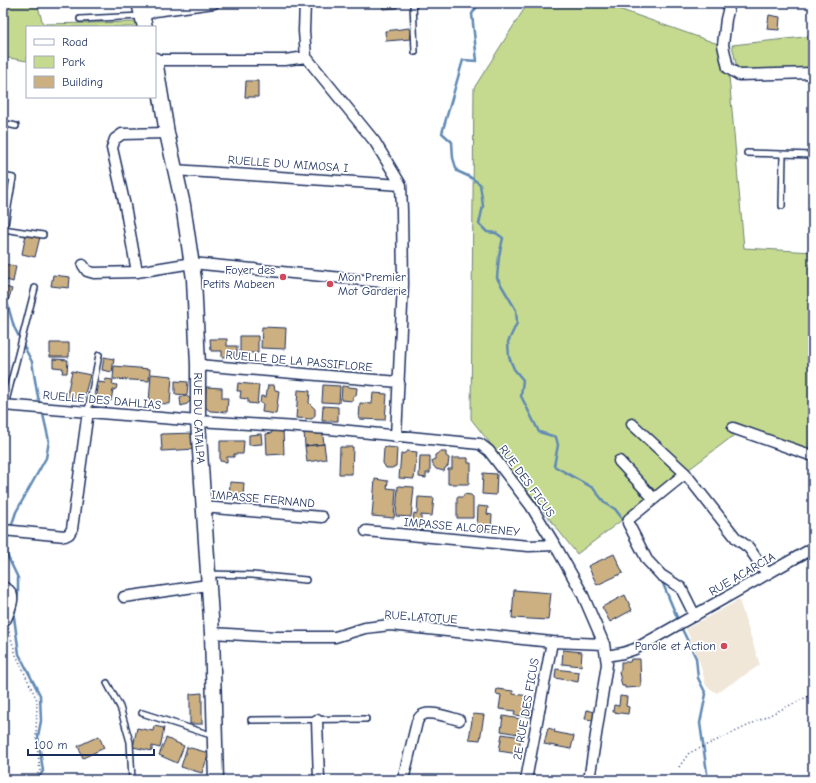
<svg xmlns="http://www.w3.org/2000/svg" width="816" height="783" viewBox="0 0 816 783" font-family="'Comic Neue',sans-serif">
	<rect width="100%" height="100%" fill="#fff"/>
	<filter id="ink" filterUnits="userSpaceOnUse"><feTurbulence type="fractalNoise" baseFrequency=".025" numOctaves="2"/><feDisplacementMap in="SourceGraphic" scale="8" xChannelSelector="R" yChannelSelector="G"/><feConvolveMatrix kernelMatrix="1 2 1 2 8 2 1 2 1" color-interpolation-filters="sRGB"/></filter>
	<g filter="url(#ink)">
		<path fill="#f0e7d9" d="M 739,600 L 760,665 L 717,693 L 706,686 L 700,663 L 686,629 Z"/>
		<path fill="#c5da8f" stroke="#708476" d="M 4,3 L 37,3 L 43,24 L 137,22 L 138,27 L 27,27 L 27,61 L 3,57 Z
			M 528,3 L 602,3 L 718,44 L 729,76 L 744,248 L 813,252 L 813,460 L 737,433 L 577,554 L 471,419 L 474,88 Z
			M 813,36 L 813,70 L 738,73 L 732,45 Z"/>
		<g fill="none" stroke-linecap="round" stroke-linejoin="round">
			<path stroke="#6089b3" stroke-width="2.5" d="M 479,3 L 472,14 L 477,61 L 463,60 L 442,133 L 452,142 L 453,158 L 457,171 L 470,177 L 480,184 L 483,206 L 479,224 L 487,232 L 496,233 L 503,238 L 499,256 L 497,278 L 516,310 L 517,323 L 508,342 L 509,357 L 514,369 L 523,380 L 521,396 L 539,432 L 556,437 L 558,445 L 554,466 L 593,488 L 605,503 L 615,509 L 625,522
				M 8,306 L 14,327 L 32,362 L 37,392 L 40,405
				M 11,527 L 16,512 L 46,458 L 49,441 L 42,410
				M 9,534 L 7,539 L 7,555 L 18,578 L 18,594 L 14,617 L 19,654 L 40,695 L 41,721 L 38,736 L 43,771 L 37,780
				M 661,579 L 679,622
				M 681,627 L 696,658 L 698,678 L 706,694 L 700,723 L 708,780"/>
		</g>
		<path fill="#ccb081" stroke="#1b2f5e" d="M 382,3 L 397,3 L 397,8 L 383,9 Z
			M 769,15 L 780,17 L 779,30 L 767,29 Z
			M 409,28 L 411,39 L 386,41 L 385,31 Z
			M 246,81 L 258,81 L 258,97 L 245,97 Z
			M 26,234 L 40,237 L 35,257 L 22,254 Z
			M 3,264 L 16,266 L 13,282 L 7,280 L 6,285 L 3,284 Z
			M 53,275 L 70,277 L 69,288 L 51,286 Z
			M 3,286 L 12,289 L 8,301 L 3,299 Z
			M 262,327 L 286,328 L 285,349 L 261,348 Z
			M 240,336 L 258,336 L 258,353 L 240,353 Z
			M 210,339 L 227,339 L 227,346 L 237,346 L 237,356 L 222,357 L 222,351 L 211,351 Z
			M 50,343 L 69,343 L 69,357 L 50,357 Z
			M 104,357 L 114,359 L 112,372 L 102,370 Z
			M 53,359 L 68,360 L 67,373 L 62,373 L 63,368 L 53,367 Z
			M 114,366 L 150,369 L 149,381 L 113,379 Z
			M 72,371 L 90,375 L 83,401 L 66,399 Z
			M 151,374 L 172,376 L 170,404 L 149,403 Z
			M 106,379 L 113,380 L 112,384 L 117,385 L 116,389 L 113,390 L 111,401 L 96,399 L 99,382 L 105,383 Z
			M 175,381 L 188,382 L 187,395 L 175,394 Z
			M 238,383 L 259,385 L 257,404 L 248,403 L 248,399 L 240,398 L 241,391 L 237,391 Z
			M 268,385 L 274,385 L 275,390 L 279,391 L 276,414 L 262,412 L 263,404 L 260,403 L 261,396 L 266,397 Z
			M 323,385 L 340,386 L 339,403 L 322,402 Z
			M 342,386 L 357,388 L 356,396 L 353,396 L 353,401 L 341,400 Z
			M 206,387 L 222,388 L 222,398 L 228,398 L 227,412 L 210,411 L 205,407 Z
			M 298,390 L 310,391 L 309,403 L 315,409 L 315,415 L 312,419 L 296,418 Z
			M 373,393 L 387,394 L 385,420 L 359,419 L 360,403 L 372,404 Z
			M 186,395 L 191,400 L 187,404 L 181,406 L 180,398 Z
			M 323,406 L 338,407 L 338,421 L 322,421 Z
			M 271,429 L 283,429 L 284,454 L 267,455 L 266,434 L 272,433 Z
			M 322,430 L 324,444 L 305,446 L 304,431 Z
			M 195,433 L 196,449 L 162,451 L 161,434 Z
			M 261,434 L 262,444 L 249,445 L 249,435 Z
			M 220,441 L 244,441 L 243,454 L 234,454 L 234,457 L 227,457 L 227,462 L 220,461 Z
			M 324,444 L 326,459 L 307,462 L 305,446 Z
			M 340,447 L 353,447 L 352,474 L 339,474 Z
			M 387,447 L 397,448 L 396,466 L 392,468 L 386,468 L 383,463 L 384,448 Z
			M 407,451 L 417,452 L 414,479 L 399,478 L 401,454 L 405,453 Z
			M 440,452 L 446,452 L 446,456 L 449,458 L 448,466 L 445,468 L 444,471 L 436,469 L 433,465 L 432,461 L 435,459 L 435,455 Z
			M 420,456 L 430,456 L 430,473 L 426,473 L 426,478 L 419,477 Z
			M 452,458 L 468,458 L 468,463 L 471,463 L 471,471 L 469,473 L 469,484 L 448,484 L 448,469 L 452,469 Z
			M 483,473 L 497,474 L 496,495 L 482,494 Z
			M 375,479 L 388,481 L 387,488 L 396,489 L 394,518 L 372,516 Z
			M 230,482 L 244,483 L 243,499 L 229,498 Z
			M 398,486 L 414,487 L 411,517 L 396,516 Z
			M 464,494 L 471,495 L 473,497 L 473,518 L 457,518 L 457,497 L 463,497 Z
			M 418,497 L 434,498 L 432,516 L 421,515 L 421,521 L 413,521 L 414,513 L 417,514 Z
			M 478,506 L 488,507 L 487,514 L 492,515 L 491,531 L 477,531 Z
			M 614,554 L 623,573 L 597,585 L 588,566 Z
			M 514,590 L 551,593 L 548,620 L 512,618 Z
			M 625,595 L 632,610 L 610,622 L 602,607 Z
			M 563,650 L 582,652 L 581,666 L 562,664 Z
			M 631,659 L 640,659 L 641,687 L 625,688 L 625,686 L 622,686 L 619,672 L 621,669 L 621,662 L 630,662 Z
			M 556,669 L 579,672 L 578,682 L 555,678 Z
			M 497,689 L 513,691 L 513,694 L 530,696 L 528,709 L 532,711 L 531,717 L 514,715 L 515,711 L 499,709 L 501,695 L 496,694 Z
			M 202,693 L 202,724 L 190,724 L 190,694 Z
			M 620,696 L 627,697 L 626,706 L 629,707 L 628,714 L 613,712 L 614,705 L 619,706 Z
			M 587,710 L 595,712 L 593,720 L 585,719 Z
			M 473,714 L 484,715 L 480,740 L 469,739 Z
			M 503,716 L 520,719 L 518,734 L 501,731 Z
			M 154,726 L 164,728 L 160,748 L 152,746 L 152,751 L 133,747 L 137,728 L 153,731 Z
			M 548,728 L 555,730 L 554,732 L 574,736 L 571,749 L 544,744 Z
			M 502,734 L 521,737 L 518,754 L 499,751 Z
			M 99,736 L 104,748 L 83,758 L 78,746 Z
			M 166,738 L 184,746 L 177,763 L 159,755 Z
			M 187,747 L 209,753 L 202,773 L 181,767 Z"/>
		<g fill="none" stroke-linecap="round" stroke-linejoin="round">
			<defs>
				<path id="lane" d="M 413,3 L 415,52
					M 80,19 L 141,16
					M 3,123 L 16,126
					M 747,153 L 813,155
					M 3,176 L 13,178 L 4,230
					M 782,206 L 783,154
					M 3,229 L 43,235
					M 5,405 L 35,288
					M 88,411 L 99,355
					M 209,574 L 252,575 L 306,580
					M 107,683 L 120,707 L 130,742 L 132,780
					M 142,713 L 214,736
					M 251,720 L 366,719"/>
				<path id="street" d="M 305,3 L 304,31 L 306,57 L 375,142 L 401,185 L 402,211 L 403,284 L 396,437
					M 730,3 L 726,19 L 723,45 L 728,68 L 739,75 L 813,73
					M 142,16 L 155,11 L 214,3
					M 155,60 L 285,60 L 306,57
					M 174,170 L 401,185
					M 83,265 L 87,271 L 94,273 L 137,272 L 192,263 L 403,284
					M 137,272 L 125,206 L 112,148 L 115,139 L 122,134 L 167,133
					M 198,365 L 399,382
					M 3,405 L 198,421 L 330,429 L 480,444 L 489,451 L 531,506 L 555,545 L 582,593 L 604,644 L 607,664 L 589,780
					M 632,424 L 686,474
					M 733,428 L 813,456
					M 619,461 L 654,499
					M 203,507 L 322,517
					M 3,530 L 65,536 L 69,534 L 72,529 L 88,411
					M 366,531 L 529,546 L 555,545
					M 3,587 C 19,593 10,608 6,619
					M 124,597 L 208,585
					M 695,616 L 681,588 L 661,575 L 647,560 L 628,523 L 629,519 L 681,477 L 686,474 L 688,477 L 736,538 L 749,548 L 767,574
					M 212,633 L 276,637 L 335,637 L 365,628 L 390,625 L 552,642 L 604,644
					M 607,656 L 623,653 L 635,649 L 813,548
					M 317,720 L 319,780
					M 403,780 L 417,722 C 418,720 419,717 421,716 C 428,709 451,718 459,720
					M 526,780 L 552,642"/>
				<g id="secondary">
					<path d="M 139,3 L 145,27"/>
					<path id="s1" d="M 155,60 L 167,133 L 183,205 L 194,279 L 198,365 L 198,421 L 212,633 L 216,780"/>
				</g>
			</defs>
			<use href="#lane" stroke="#1b2f5e" stroke-width="8"/>
			<use href="#street" stroke="#1b2f5e" stroke-width="13"/>
			<use href="#secondary" stroke="#1b2f5e" stroke-width="17"/>
			<path stroke="#1b2f5e" stroke-width="1.5" stroke-dasharray="1 3" stroke-linecap="butt" d="M 8,628 L 16,655 L 37,700 L 36,737 L 40,771 L 33,780
				M 679,767 L 689,753 L 737,731 L 813,694"/>
			<use href="#lane" stroke="#fff" stroke-width="5"/>
			<use href="#street" stroke="#fff" stroke-width="10"/>
			<use href="#secondary" stroke="#fff" stroke-width="14"/>
		</g>
	</g>
	<g fill="#d1495b" stroke="#fff" stroke-width="1.5">
		<circle cx="283" cy="277" r="4"/>
		<circle cx="330" cy="284" r="4"/>
		<circle cx="724" cy="646" r="4"/>
	</g>
	<g text-anchor="middle" dominant-baseline="central" stroke-width="3.5" stroke-linejoin="round" paint-order="stroke">
		<g font-size="12" fill="#1b2f5e" stroke="#fff">
			<text transform="translate(288 164) rotate(4)">RUELLE DU MIMOSA I</text>
			<text transform="translate(299 361) rotate(5)">RUELLE DE LA PASSIFLORE</text>
			<text transform="translate(102 400) rotate(5)">RUELLE DES DAHLIAS</text>
			<text stroke="none"><textPath href="#s1" startOffset="362">RUE DU CATALPA</textPath></text>
			<text transform="translate(527 481) rotate(54)">RUE DES FICUS</text>
			<text transform="translate(263 499) rotate(5)">IMPASSE FERNAND</text>
			<text transform="translate(462 527) rotate(5)">IMPASSE ALCOFENEY</text>
			<text transform="translate(742 574) rotate(-30)">RUE ACARCIA</text>
			<text transform="translate(421 617) rotate(4)">RUE LATOTUE</text>
			<text transform="translate(526 709) rotate(-80)">2E RUE DES FICUS</text>
		</g>
		<g font-size="12" fill="#1b2f5e" stroke="#fff" text-anchor="end">
			<text x="275" y="270">Foyer des<tspan x="275" dy="14">Petits Mabeen</tspan></text>
			<text x="338" y="277" text-anchor="start">Mon Premier<tspan x="338" dy="14">Mot Garderie</tspan></text>
			<text x="716" y="646">Parole et Action</text>
		</g>
	</g>
	<rect width="816" height="783" fill="none" stroke="#fff" stroke-width="16"/>
	<rect x="8" y="8" width="800" height="767" fill="none" stroke="#1b2f5e" stroke-width="1.5" filter="url(#ink)"/>
	<rect x="26" y="26" width="130" height="72" fill="#ffffff" stroke="#a4acbf"/>
	<rect x="34" y="39" width="20" height="6" fill="#ffffff" stroke="#a4acbf"/>
	<text x="62" y="46" font-size="12" fill="#1b2f5e">Road</text>
	<rect x="34" y="56" width="20" height="12" fill="#c5da8f" stroke="#a4acbf"/>
	<text x="62" y="66" font-size="12" fill="#1b2f5e">Park</text>
	<rect x="34" y="76" width="20" height="12" fill="#ccb081" stroke="#a4acbf"/>
	<text x="62" y="86" font-size="12" fill="#1b2f5e">Building</text>
	<path d="M28 749v6h126v-6" fill="none" stroke="#1b2f5e" stroke-width="2"/>
	<text x="34" y="749" font-size="12" fill="#1b2f5e" stroke="#ffffff" stroke-width="3" paint-order="stroke">100 m</text>
</svg>
